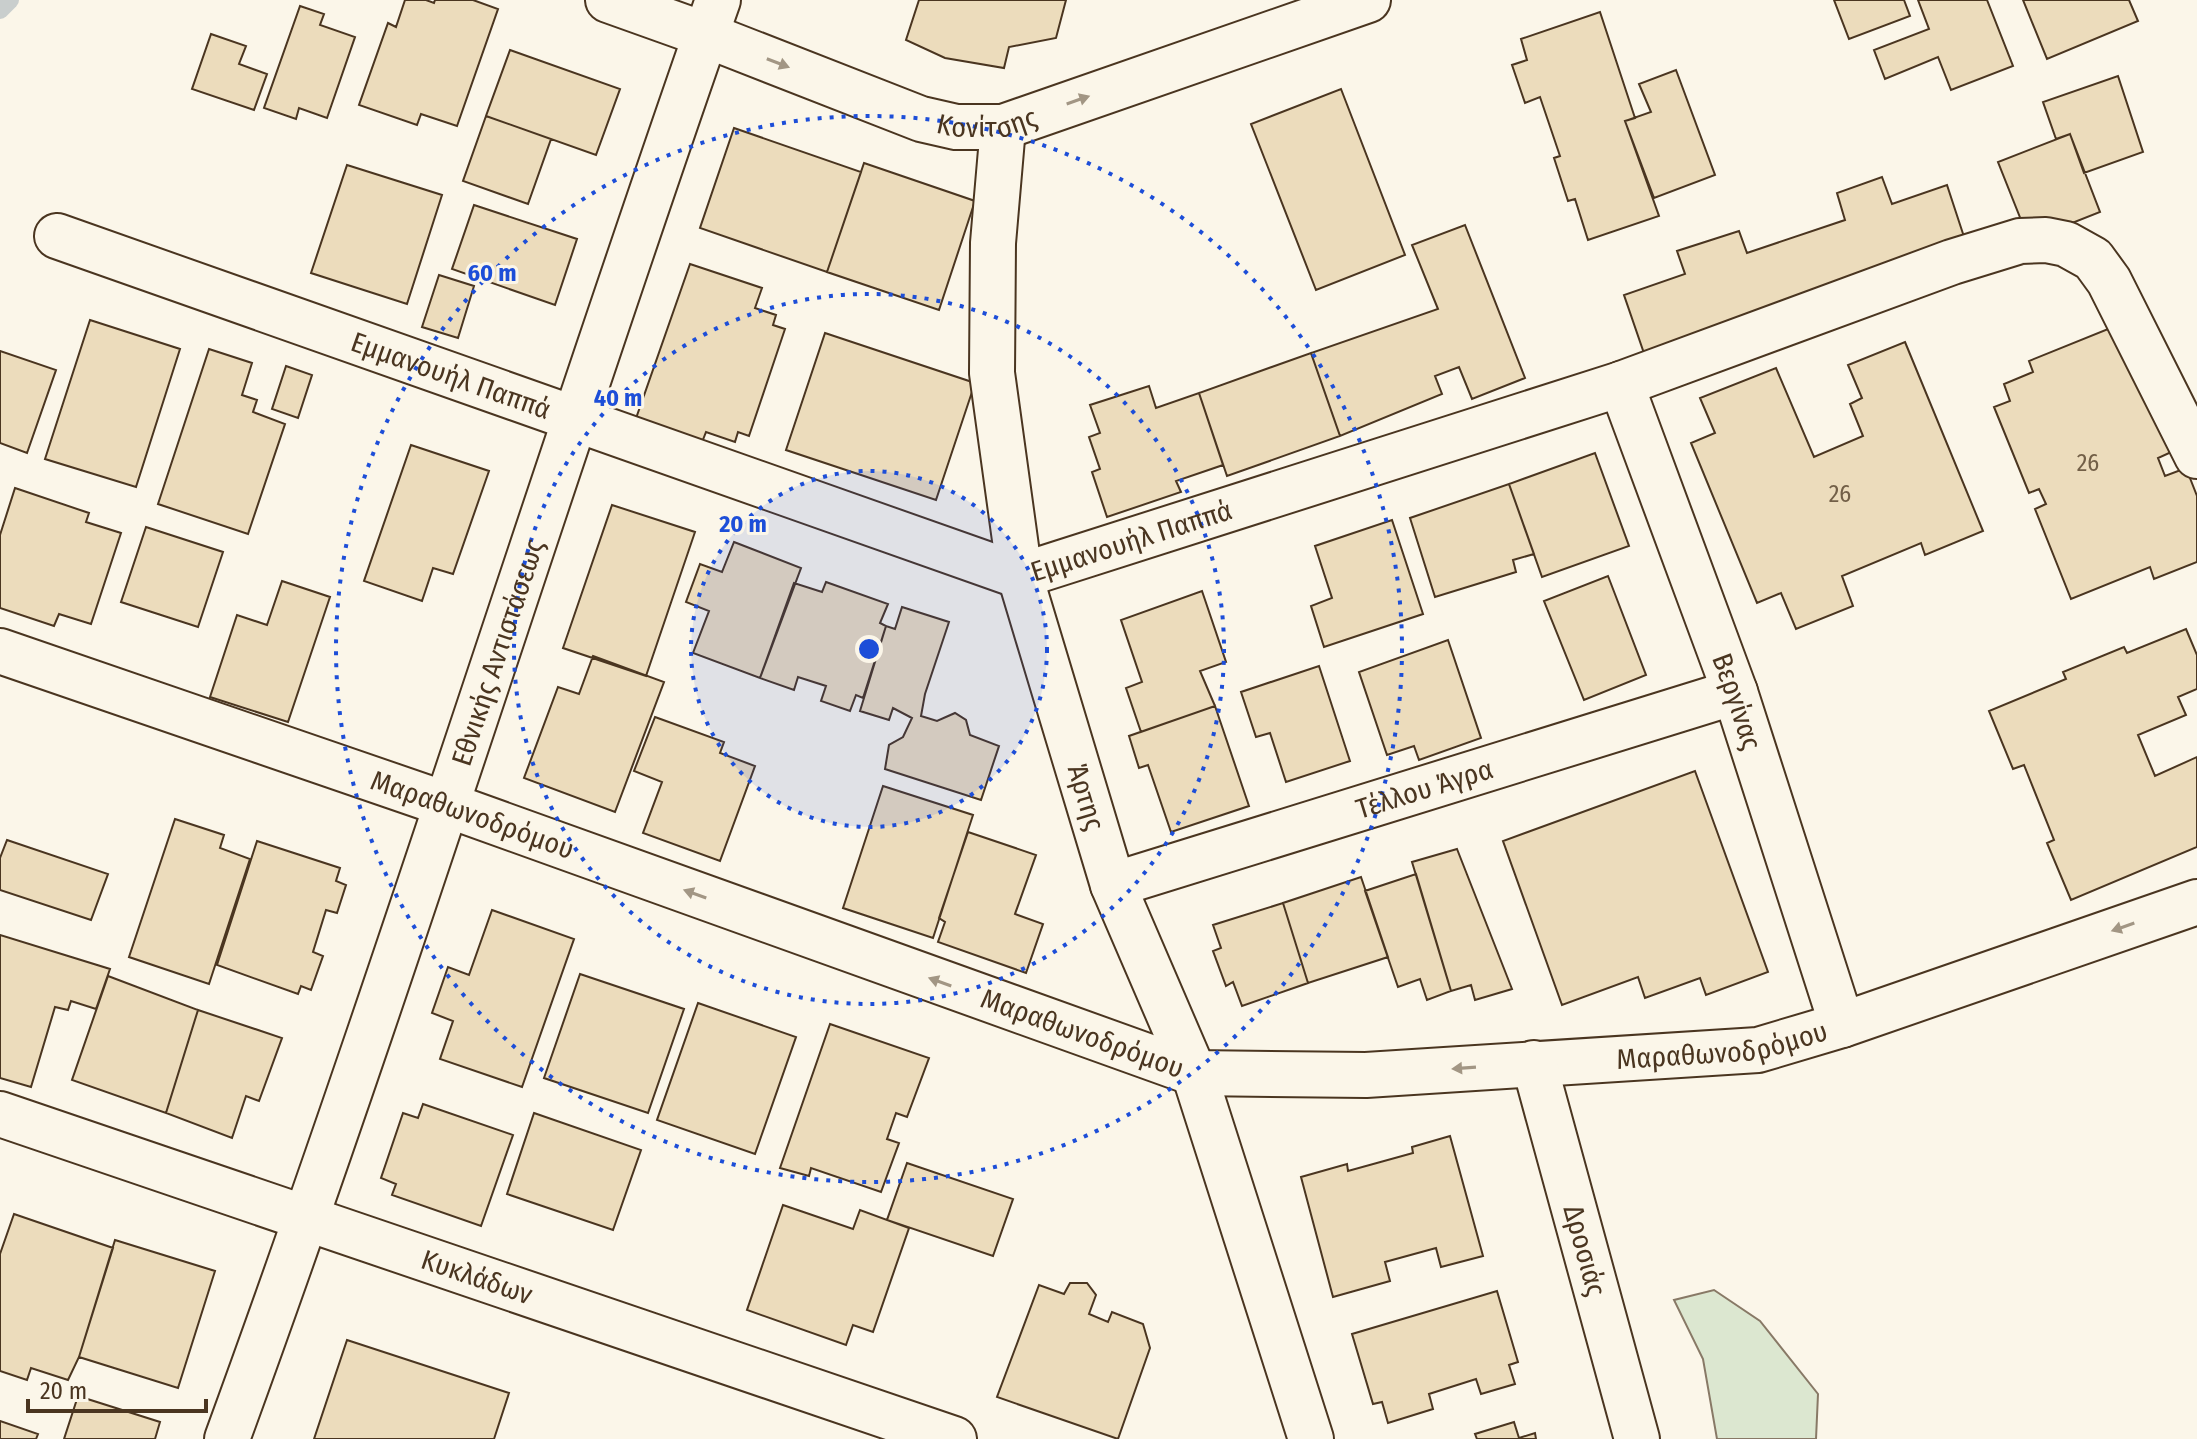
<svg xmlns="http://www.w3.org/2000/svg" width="2197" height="1439" viewBox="0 0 2197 1439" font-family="'Fira Sans Condensed',sans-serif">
	<rect width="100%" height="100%" fill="#fbf6e9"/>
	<path fill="#dce7d0" stroke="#887966" stroke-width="2" d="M 1714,1290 L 1760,1321 L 1818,1394 L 1816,1439 L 1717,1439 L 1703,1359 L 1674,1300 Z"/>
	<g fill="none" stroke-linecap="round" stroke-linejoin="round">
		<path stroke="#c9cecd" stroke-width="18" d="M 0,10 L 10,0"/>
	</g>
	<path fill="#ecdcbc" stroke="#4a3520" stroke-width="2" d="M 405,0 L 426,0 L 434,3 L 435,0 L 473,0 L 498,9 L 457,126 L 421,114 L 417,125 L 359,105 L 388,23 L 396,27 Z
		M 919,0 L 1066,0 L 1056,38 L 1009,47 L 1004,68 L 945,58 L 906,40 Z
		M 1834,0 L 1904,0 L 1910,16 L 1849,39 Z
		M 1918,0 L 1987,0 L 2013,66 L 1951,90 L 1938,57 L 1885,79 L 1874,50 L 1929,29 Z
		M 2023,0 L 2129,0 L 2138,21 L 2047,59 Z
		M 300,6 L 324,14 L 320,25 L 355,37 L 327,118 L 299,108 L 296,119 L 264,108 Z
		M 1600,12 L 1635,118 L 1625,121 L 1659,216 L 1588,240 L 1575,199 L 1568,201 L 1554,158 L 1560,156 L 1540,97 L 1525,103 L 1512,65 L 1527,60 L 1521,39 Z
		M 211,34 L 246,46 L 239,64 L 267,74 L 254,110 L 192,89 Z
		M 510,50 L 620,89 L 596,155 L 486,116 Z
		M 1676,70 L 1715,175 L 1654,198 L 1625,121 L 1651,112 L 1639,84 Z
		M 2118,76 L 2143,152 L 2084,173 L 2070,134 L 2056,139 L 2043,102 Z
		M 1341,89 L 1405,255 L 1316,290 L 1251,124 Z
		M 486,116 L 551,139 L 528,204 L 463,181 Z
		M 734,128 L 861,172 L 827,272 L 700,228 Z
		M 2070,134 L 2100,212 L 2029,240 L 1998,162 Z
		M 864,163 L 975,201 L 939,310 L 827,272 Z
		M 347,165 L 442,195 L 407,304 L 311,273 Z
		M 1882,177 L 1892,204 L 1947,185 L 1969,252 L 1647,362 L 1624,295 L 1685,274 L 1677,251 L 1739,231 L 1747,253 L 1845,220 L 1837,193 Z
		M 474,205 L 577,239 L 555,305 L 452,269 Z
		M 1465,225 L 1525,378 L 1472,399 L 1459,367 L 1435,376 L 1442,394 L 1340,436 L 1311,353 L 1438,309 L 1412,245 Z
		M 690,264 L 762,288 L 755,308 L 776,315 L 773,325 L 785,329 L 749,436 L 738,432 L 735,442 L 706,432 L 699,450 L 633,427 Z
		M 439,275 L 474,286 L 458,338 L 422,327 Z
		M 90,320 L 180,349 L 136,487 L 45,459 Z
		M 2113,327 L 2178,449 L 2158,458 L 2165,476 L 2186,468 L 2197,496 L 2197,562 L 2154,579 L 2150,567 L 2071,599 L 2035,509 L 2046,504 L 2039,489 L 2029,493 L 1994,407 L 2010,401 L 2004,384 L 2033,372 L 2029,361 Z
		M 825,333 L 975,383 L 936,500 L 786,450 Z
		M 1905,342 L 1983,531 L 1925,555 L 1921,543 L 1842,576 L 1853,606 L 1796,629 L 1781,593 L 1757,603 L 1691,443 L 1715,433 L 1700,398 L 1776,368 L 1814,457 L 1863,436 L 1850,404 L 1862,398 L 1848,365 Z
		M 209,349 L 252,363 L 242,395 L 257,400 L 253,412 L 285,424 L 248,534 L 158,504 Z
		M 0,351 L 56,370 L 27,453 L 0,443 Z
		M 1311,353 L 1340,436 L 1227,476 L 1199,393 Z
		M 286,366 L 312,375 L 298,418 L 272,409 Z
		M 1149,386 L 1156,408 L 1199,393 L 1223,465 L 1176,481 L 1181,492 L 1107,517 L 1092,472 L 1100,469 L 1089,437 L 1100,433 L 1090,405 Z
		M 411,445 L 489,471 L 453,574 L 433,568 L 422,601 L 364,581 Z
		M 1595,453 L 1629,546 L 1542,577 L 1509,484 Z
		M 1509,484 L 1534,554 L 1513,560 L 1516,572 L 1435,597 L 1410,518 Z
		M 15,488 L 89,513 L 86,522 L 121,533 L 91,624 L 59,614 L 54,626 L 0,608 L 0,535 Z
		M 612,505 L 695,532 L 646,676 L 563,648 Z
		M 1392,520 L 1423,614 L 1324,647 L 1311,606 L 1332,598 L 1315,546 Z
		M 146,527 L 223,552 L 198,627 L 121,602 Z
		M 734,542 L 801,568 L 760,678 L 693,653 L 709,611 L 686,602 L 700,564 L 722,572 Z
		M 1608,576 L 1646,675 L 1584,700 L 1544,601 Z
		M 282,581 L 330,597 L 288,722 L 210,697 L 237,615 L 267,625 Z
		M 826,582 L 888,604 L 880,623 L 886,626 L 863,698 L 856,695 L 850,711 L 821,701 L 826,686 L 798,677 L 794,690 L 760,678 L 794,583 L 822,592 Z
		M 1202,591 L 1226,662 L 1200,671 L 1215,706 L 1141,732 L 1126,688 L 1142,682 L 1121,620 Z
		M 902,607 L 949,622 L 925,694 L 921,716 L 937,721 L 955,713 L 966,720 L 970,735 L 999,746 L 981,800 L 885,769 L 889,745 L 903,737 L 912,718 L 893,708 L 889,720 L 860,711 L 886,626 L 895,629 Z
		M 2186,629 L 2197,655 L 2197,689 L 2178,697 L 2186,715 L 2138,735 L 2155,776 L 2197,757 L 2197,847 L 2071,900 L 2047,843 L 2054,840 L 2024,765 L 2013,769 L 1989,711 L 2066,679 L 2063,672 L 2124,647 L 2127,653 Z
		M 1448,640 L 1481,738 L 1419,760 L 1414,746 L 1387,755 L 1359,672 Z
		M 593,656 L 664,682 L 615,812 L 524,778 L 558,687 L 579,694 Z
		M 1319,666 L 1350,761 L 1286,782 L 1270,733 L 1256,737 L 1241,692 Z
		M 1215,706 L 1249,806 L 1171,832 L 1148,765 L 1139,768 L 1129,736 Z
		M 655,717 L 724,742 L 720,753 L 755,766 L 720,861 L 643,833 L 662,782 L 634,771 Z
		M 1695,771 L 1768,972 L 1706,995 L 1700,978 L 1645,998 L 1638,977 L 1562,1005 L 1503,841 Z
		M 883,786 L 973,815 L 933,938 L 843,908 Z
		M 175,819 L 224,835 L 220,848 L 250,859 L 209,984 L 129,957 Z
		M 968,832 L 1036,855 L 1015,914 L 1043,924 L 1026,973 L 938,942 L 945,922 L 939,918 Z
		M 7,840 L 108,874 L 91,920 L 0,890 L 0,858 Z
		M 257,841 L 340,868 L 336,881 L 346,885 L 337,913 L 326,910 L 313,952 L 323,956 L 311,990 L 301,986 L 298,994 L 217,965 Z
		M 1457,849 L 1512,989 L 1475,1000 L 1471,985 L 1451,991 L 1412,862 Z
		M 1416,874 L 1451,991 L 1427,1000 L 1420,979 L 1398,987 L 1365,891 Z
		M 1361,877 L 1388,957 L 1308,983 L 1283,903 Z
		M 1283,903 L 1308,983 L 1242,1006 L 1233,982 L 1226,986 L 1213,951 L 1221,948 L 1213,925 Z
		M 492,910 L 574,939 L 522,1087 L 440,1059 L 453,1021 L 432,1013 L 448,967 L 469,975 Z
		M 0,935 L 110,969 L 96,1009 L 71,1001 L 68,1010 L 55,1007 L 31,1087 L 0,1078 Z
		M 580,974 L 684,1009 L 648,1113 L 544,1078 Z
		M 108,976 L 198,1010 L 166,1113 L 72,1080 Z
		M 698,1003 L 796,1037 L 755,1154 L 657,1120 Z
		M 198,1010 L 282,1038 L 259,1101 L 246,1096 L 232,1138 L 166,1113 Z
		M 830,1024 L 929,1058 L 907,1117 L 896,1113 L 887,1139 L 899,1143 L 881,1192 L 811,1168 L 809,1176 L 780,1168 Z
		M 423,1104 L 513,1135 L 481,1226 L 392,1195 L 396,1184 L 381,1178 L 403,1113 L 418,1118 Z
		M 534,1113 L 641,1150 L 613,1230 L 507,1194 Z
		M 1450,1136 L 1483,1256 L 1441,1267 L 1436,1248 L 1385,1262 L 1390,1281 L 1333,1297 L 1301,1177 L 1347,1164 L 1348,1171 L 1413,1153 L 1412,1147 Z
		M 907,1163 L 1013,1199 L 993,1256 L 887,1220 Z
		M 783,1205 L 853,1229 L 860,1210 L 909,1228 L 873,1332 L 853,1325 L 846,1345 L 747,1310 Z
		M 14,1214 L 113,1248 L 79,1357 L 68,1380 L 31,1368 L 27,1380 L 0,1371 L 0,1254 Z
		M 115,1240 L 215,1271 L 178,1388 L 79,1357 Z
		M 1070,1283 L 1087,1283 L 1096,1295 L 1089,1314 L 1108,1322 L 1112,1312 L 1143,1324 L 1150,1348 L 1118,1439 L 997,1397 L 1039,1285 L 1064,1294 Z
		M 1497,1291 L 1518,1362 L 1509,1365 L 1515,1384 L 1481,1394 L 1476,1379 L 1429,1394 L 1433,1409 L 1388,1423 L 1382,1402 L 1373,1404 L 1352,1334 Z
		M 347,1340 L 509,1393 L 494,1439 L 314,1439 Z
		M 78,1396 L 160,1422 L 155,1439 L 64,1439 Z
		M 0,1421 L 38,1434 L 36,1439 L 0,1439 Z
		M 1514,1422 L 1519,1438 L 1535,1433 L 1536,1439 L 1477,1439 L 1475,1434 Z"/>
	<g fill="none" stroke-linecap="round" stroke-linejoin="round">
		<defs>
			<g id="street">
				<path id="s1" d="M 608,0 L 706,35 L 921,119 L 956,127 L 1003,127 L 1368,0"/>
				<path id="s2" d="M 1003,127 L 993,243 L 992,373 L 1020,576 L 1113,885 L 1194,1073 L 1311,1439"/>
				<path id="s3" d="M 57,236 L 1020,576 L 1621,384 L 1952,262 L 2020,241 L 2046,240 L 2066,244 L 2093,259 L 2109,281 L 2197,456"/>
				<path id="s4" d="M 1621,384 L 1735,692 L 1842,1025"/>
				<path id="s5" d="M 0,651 L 445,804 L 1194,1073 L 1366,1075 L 1758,1050 L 1842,1025 L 2197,902"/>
				<path id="s6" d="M 1113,885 L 1735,692"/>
				<path id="s7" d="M 1534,1063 L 1637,1439"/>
				<path id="s8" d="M 0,1114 L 954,1439"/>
				<path id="s9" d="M 227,1439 C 401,963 550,478 718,0"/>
			</g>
		</defs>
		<use href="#street" stroke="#4a3520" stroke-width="48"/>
		<use href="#street" stroke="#fbf6e9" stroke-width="44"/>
	</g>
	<defs><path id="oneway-solid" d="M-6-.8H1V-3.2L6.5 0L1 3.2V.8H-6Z" transform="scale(2)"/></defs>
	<g fill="#a29684">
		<use href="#oneway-solid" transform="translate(778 63) rotate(21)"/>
		<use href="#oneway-solid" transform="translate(1078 100) rotate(-19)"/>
		<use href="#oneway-solid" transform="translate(695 894) rotate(-160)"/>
		<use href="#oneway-solid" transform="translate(2123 927) rotate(161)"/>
		<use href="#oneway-solid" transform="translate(940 982) rotate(-160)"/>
		<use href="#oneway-solid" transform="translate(1464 1068) rotate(176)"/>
	</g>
	<circle cx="869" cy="649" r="178" fill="#1d4ed8" fill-opacity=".12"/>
	<g fill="none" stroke="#1d4ed8" stroke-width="4" stroke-dasharray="4 8">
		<circle cx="869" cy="649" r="178"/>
		<circle cx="869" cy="649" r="355"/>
		<circle cx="869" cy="649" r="533"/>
	</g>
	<g text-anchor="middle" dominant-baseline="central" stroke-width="6" stroke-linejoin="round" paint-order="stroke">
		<g font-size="24" fill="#725f47">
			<text x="2088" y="463">26</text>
			<text x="1840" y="494">26</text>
		</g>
		<g font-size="28" fill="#4a3520" stroke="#fbf6e9">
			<text stroke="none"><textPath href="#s1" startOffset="402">Κονίτσης</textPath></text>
			<text stroke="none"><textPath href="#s3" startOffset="418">Εμμανουήλ Παππά</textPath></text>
			<text stroke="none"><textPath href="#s3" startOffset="1138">Εμμανουήλ Παππά</textPath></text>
			<text stroke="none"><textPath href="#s9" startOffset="832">Εθνικής Αντιστάσεως</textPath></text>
			<text stroke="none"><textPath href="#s4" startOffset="338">Βεργίνας</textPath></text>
			<text stroke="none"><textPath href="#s6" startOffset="326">Τέλλου Άγρα</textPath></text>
			<text stroke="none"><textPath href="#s2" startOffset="682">Άρτης</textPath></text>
			<text stroke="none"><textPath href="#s5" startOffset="500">Μαραθωνοδρόμου</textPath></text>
			<text stroke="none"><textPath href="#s5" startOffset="1148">Μαραθωνοδρόμου</textPath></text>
			<text stroke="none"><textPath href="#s5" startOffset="1796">Μαραθωνοδρόμου</textPath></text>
			<text stroke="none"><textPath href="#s7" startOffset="194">Δροσιάς</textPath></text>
			<text stroke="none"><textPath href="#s8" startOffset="504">Κυκλάδων</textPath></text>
		</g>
	</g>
	<circle cx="869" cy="649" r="12" fill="#1d4ed8" stroke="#fbf6e9" stroke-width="4"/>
	<g font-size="24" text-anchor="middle" font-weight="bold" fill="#1d4ed8" stroke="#fbf6e9" stroke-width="6" stroke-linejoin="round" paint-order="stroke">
		<text x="492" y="281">60 m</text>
		<text x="618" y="406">40 m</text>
		<text x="743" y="532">20 m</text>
	</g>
	<path d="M28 1399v12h178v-12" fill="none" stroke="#4a3520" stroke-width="4"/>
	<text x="40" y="1399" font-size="24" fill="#4a3520" stroke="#fbf6e9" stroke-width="6" paint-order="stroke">20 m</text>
</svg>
